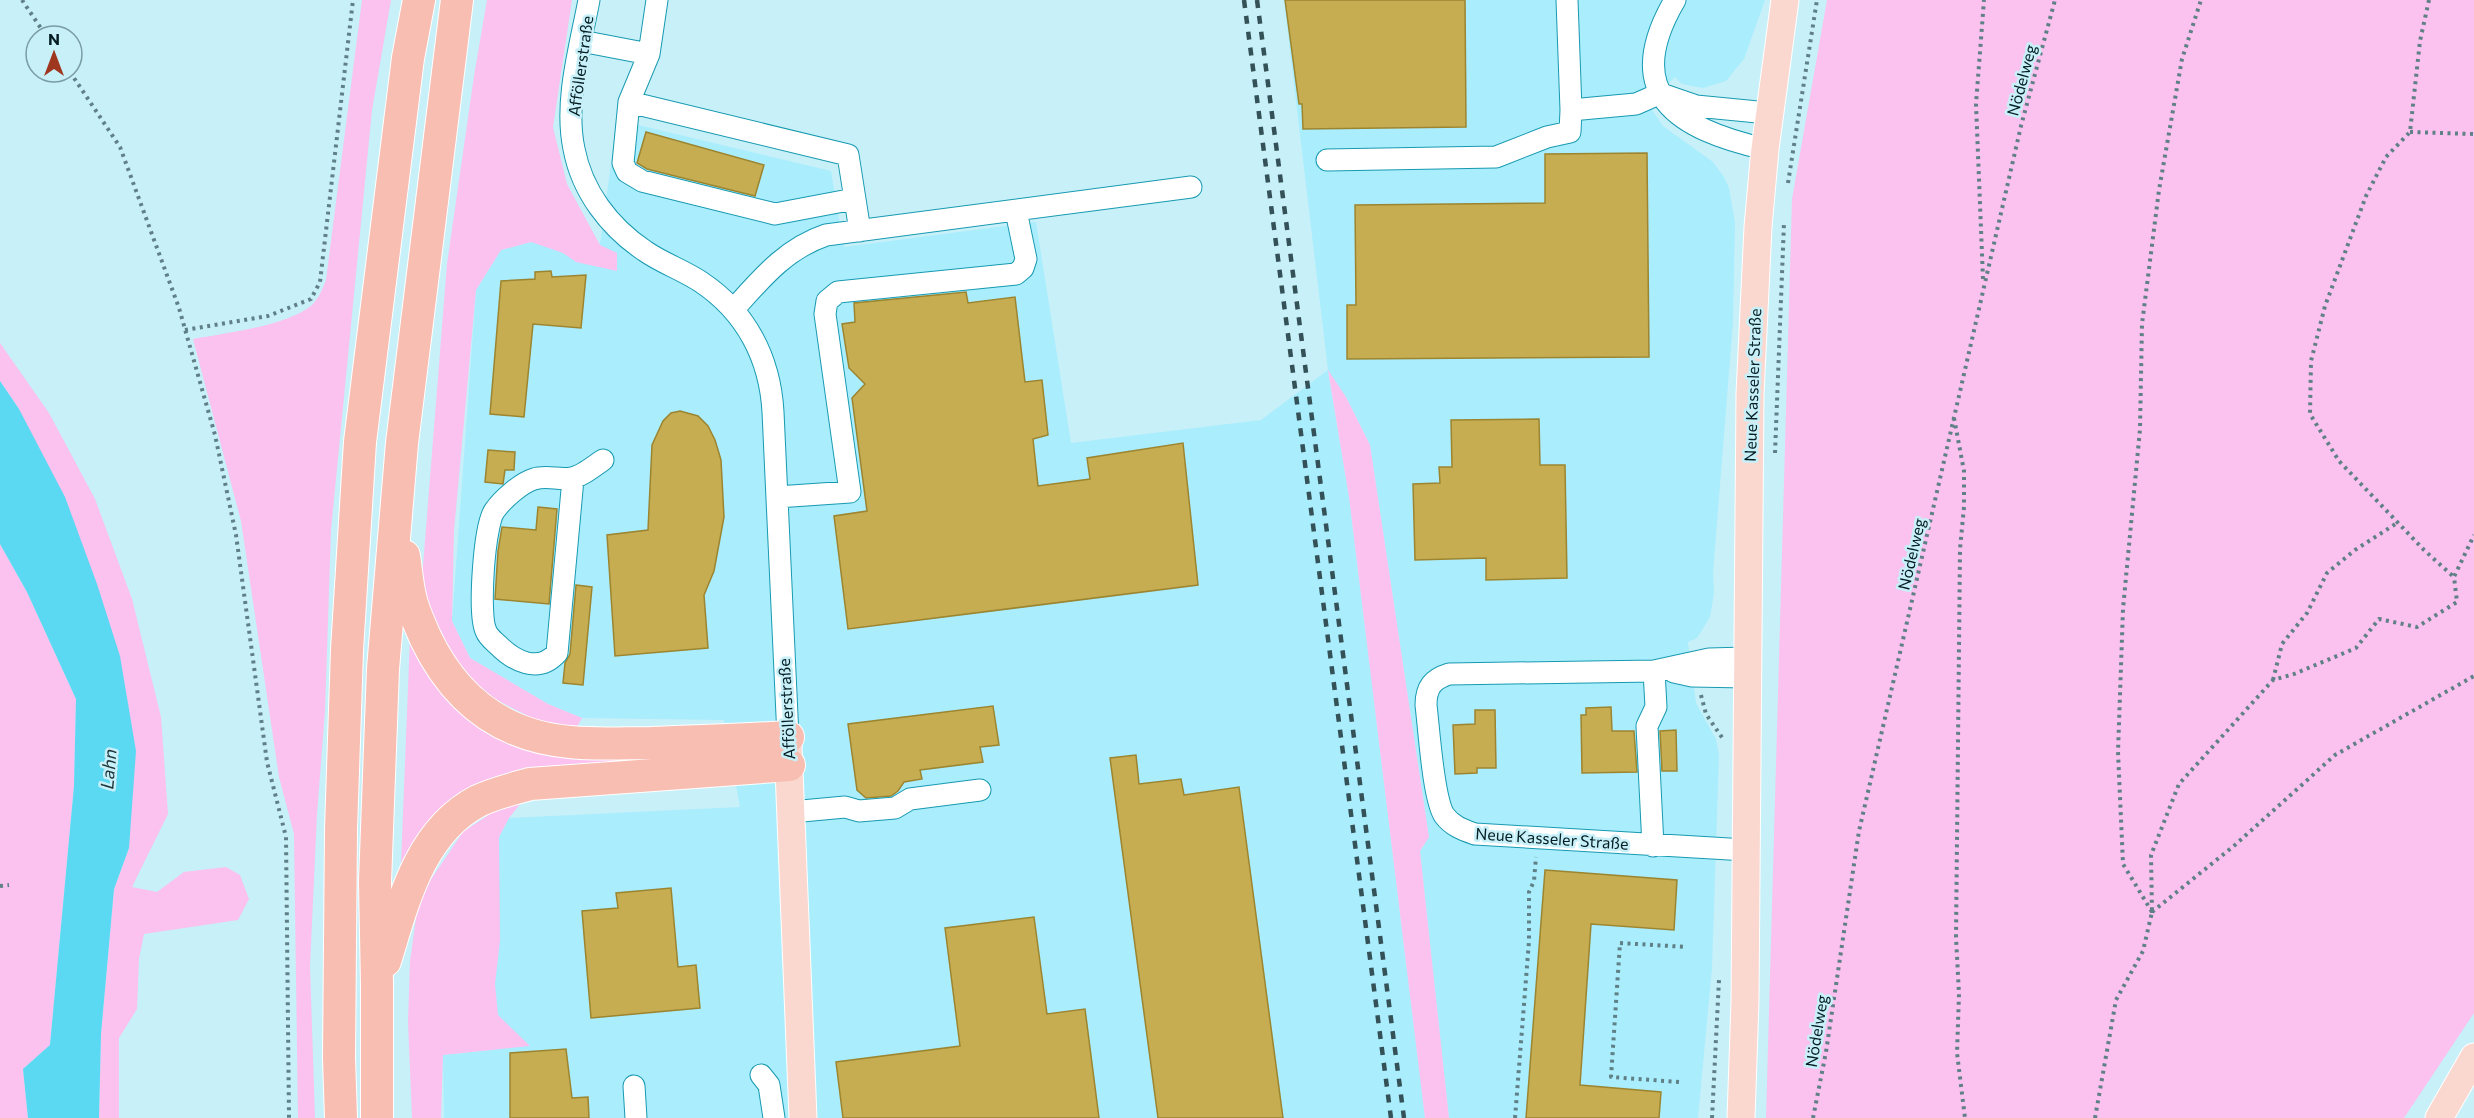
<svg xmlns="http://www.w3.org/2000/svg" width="2474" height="1118" viewBox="0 0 2474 1118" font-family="Commissioner,sans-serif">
	<rect width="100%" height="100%" fill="#c8f0f9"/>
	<path fill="#aaedfd" d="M 1284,0 L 1765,0 L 1744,59 L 1726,81 L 1703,88 L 1682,84 L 1675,77 L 1648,104 L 1663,126 L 1713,162 L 1724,177 L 1729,188 L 1735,223 L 1733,322 L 1713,573 L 1714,593 L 1710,617 L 1697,638 L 1688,642 L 1696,703 L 1716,739 L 1719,755 L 1712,968 L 1698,1118 L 1449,1118 L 1420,851 L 1429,837 L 1370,445 L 1346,397 L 1328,372 L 1349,497 L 1425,1118 L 444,1118 L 443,1055 L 492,1050 L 499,837 L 509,818 L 740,807 L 724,720 L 582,718 L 548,704 L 470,658 L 452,621 L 476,290 L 501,250 L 531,242 L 600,244 L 617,120 L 831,171 L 844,247 L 1036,222 L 1071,443 L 1261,420 L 1328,370 Z"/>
	<path fill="#fbc1ef" d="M 362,0 L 391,0 L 372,110 L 331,530 L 325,711 L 317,814 L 310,966 L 315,1118 L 298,1118 L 294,834 L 279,777 L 241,521 L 193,339 C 225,333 288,326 312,305 C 319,298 322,290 326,280 Z
		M 487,0 L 572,0 L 553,127 L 567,184 L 600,245 L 617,253 L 617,271 L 576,262 L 563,253 L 531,242 L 501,250 L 476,290 L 454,531 L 452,621 L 470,658 L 548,704 L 582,718 L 575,730 L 540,722 L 485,694 L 451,663 L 421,591 L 447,264 L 474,76 Z
		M 1827,0 L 2474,0 L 2474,1013 L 2404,1118 L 1766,1118 L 1792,199 Z
		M 0,343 L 49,413 L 95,499 L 132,599 L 161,717 L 168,814 L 132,887 L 157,892 L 184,872 L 226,867 L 240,875 L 249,899 L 238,920 L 144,934 L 139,959 L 137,1009 L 119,1038 L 119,1118 L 99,1118 L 101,1034 L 114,889 L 129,848 L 19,409 L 0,381 Z
		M 1328,370 L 1346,397 L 1370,445 L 1429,837 L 1420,851 L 1449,1118 L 1425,1118 L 1349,497 Z
		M 0,544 L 27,592 L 76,699 L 74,786 L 50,1045 L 23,1069 L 28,1118 L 0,1118 Z
		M 410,637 L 467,712 L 755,751 L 530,770 L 406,865 L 401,864 Z
		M 508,802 L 521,803 L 509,818 L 499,837 L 500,941 L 495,984 L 498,1015 L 530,1046 L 443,1055 L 441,1118 L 412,1118 L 408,1022 L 410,961 L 419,897 L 463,832 Z"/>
	<path fill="#5bd8f2" d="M 0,381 L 19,409 L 65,497 L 97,584 L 120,656 L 136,751 L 129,848 L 114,889 L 101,1034 L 99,1118 L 28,1118 L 23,1069 L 50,1045 L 74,786 L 76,699 L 27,592 L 0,544 Z"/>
	<path fill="#c7ad51" stroke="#9c8530" stroke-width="1.5" d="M 1285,0 L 1465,0 L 1466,127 L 1303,129 L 1302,104 L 1299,104 Z
		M 646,132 L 764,165 L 755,196 L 647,169 L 637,163 Z
		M 1647,153 L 1649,357 L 1347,359 L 1347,305 L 1356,305 L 1355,205 L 1545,203 L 1545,154 Z
		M 551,271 L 552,277 L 586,275 L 581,328 L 533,324 L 524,417 L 490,414 L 501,281 L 535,279 L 535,272 Z
		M 966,292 L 968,303 L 1015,297 L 1025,382 L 1042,380 L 1048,435 L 1033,439 L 1038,486 L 1090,479 L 1087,458 L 1183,443 L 1198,585 L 848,629 L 834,516 L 867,511 L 852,398 L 865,384 L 849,368 L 842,324 L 855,322 L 854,303 Z
		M 680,411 L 698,416 L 708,426 L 715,440 L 721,460 L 724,517 L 714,571 L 704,595 L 708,648 L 615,656 L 607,535 L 648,530 L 652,445 L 663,421 L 671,413 Z
		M 1539,419 L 1540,465 L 1565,465 L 1567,578 L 1486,580 L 1486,558 L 1415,560 L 1413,484 L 1440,483 L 1439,467 L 1452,467 L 1451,420 Z
		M 488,450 L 515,452 L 514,470 L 505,470 L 503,484 L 485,482 Z
		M 538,507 L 557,509 L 549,604 L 495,599 L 498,551 L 502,527 L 536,530 Z
		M 576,585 L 592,587 L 583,685 L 563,683 L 565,663 L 570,654 Z
		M 993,706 L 999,745 L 980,747 L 983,762 L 920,770 L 922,779 L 904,782 L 898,791 L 891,796 L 866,798 L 857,790 L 848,724 Z
		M 1611,707 L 1612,731 L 1634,731 L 1637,772 L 1582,773 L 1581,715 L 1586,715 L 1586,708 Z
		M 1475,710 L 1495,710 L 1496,768 L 1477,768 L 1477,773 L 1455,774 L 1453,725 L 1475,724 Z
		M 1676,730 L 1677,771 L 1662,771 L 1660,731 Z
		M 1136,755 L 1139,784 L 1181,779 L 1184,795 L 1239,787 L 1283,1118 L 1158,1118 L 1110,758 Z
		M 1545,870 L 1677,880 L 1674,930 L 1591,924 L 1580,1085 L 1661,1092 L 1659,1118 L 1526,1118 Z
		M 671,888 L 678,967 L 696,965 L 700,1008 L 591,1018 L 582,911 L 618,908 L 616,893 Z
		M 1034,917 L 1047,1014 L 1085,1009 L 1099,1118 L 843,1118 L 836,1062 L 960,1046 L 945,928 Z
		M 566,1049 L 572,1098 L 588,1097 L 589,1118 L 510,1118 L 510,1053 Z"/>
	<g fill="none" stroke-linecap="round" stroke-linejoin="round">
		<defs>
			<path id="minor" d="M 589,0 C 580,48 564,101 574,149 C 582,191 609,227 645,251 C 662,263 683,270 701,282 C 746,312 770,358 773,412 L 788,737
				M 1675,0 C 1620,94 1677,129 1765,149
				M 581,41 L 649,54 L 629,102 L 848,155 L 860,231
				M 649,54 L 657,0
				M 1664,95 L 1696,106 L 1768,113
				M 629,102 L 623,163 L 627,172 L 642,181 L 775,214 L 854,199
				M 1571,110 L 1636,104 L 1661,93
				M 1327,160 L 1496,157 L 1547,137 L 1570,132 L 1571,110 L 1567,0
				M 733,310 C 761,279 785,249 826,235 L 1191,187
				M 573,479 L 557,653 C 538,674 514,661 498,645 C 494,641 488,637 486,631 C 478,615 484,523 495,510 C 503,499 521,483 534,479 C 546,475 559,480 571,478 C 581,477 594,466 603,460
				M 777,497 L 850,492 L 825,314 L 827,301 L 838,292 L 1016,274 L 1023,268 L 1026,259 L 1016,211
				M 1674,672 L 1692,676 L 1746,677
				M 791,812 L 845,807 L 859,811 L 895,808 L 910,799 L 980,790
				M 1653,846 L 1647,726 L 1656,707 L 1654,671
				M 1746,850 L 1475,834 C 1463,830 1452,826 1444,815 C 1433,797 1429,729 1426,705 C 1426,687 1433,679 1449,674 L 1654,671 L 1709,659 L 1746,658
				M 761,1075 L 769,1085 L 774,1118
				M 634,1086 L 636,1118"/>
			<path id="major" d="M 788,745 L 803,1118
				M 1741,1118 L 1745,1001 L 1750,394 L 1758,227 L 1765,149 L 1785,0
				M 2439,1118 L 2474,1057"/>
			<path id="highway" d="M 404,556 C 406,569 407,583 410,596 C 413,611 420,625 426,639 C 455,699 501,736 570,742 C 597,745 624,743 651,743 C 697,741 742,740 788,737
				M 385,961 C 403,903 419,832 478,801 C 495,793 512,789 530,784 L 789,765
				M 341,1118 L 339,1058 L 341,830 L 347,650 L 360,442 L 408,58 L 419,0
				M 377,1118 L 377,985 L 375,882 L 383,669 L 402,443 L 457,0"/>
		</defs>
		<use href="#minor" stroke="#179ab1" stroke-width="23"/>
		<use href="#major" stroke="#fff" stroke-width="29"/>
		<use href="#highway" stroke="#fff" stroke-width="34"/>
		<path stroke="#608087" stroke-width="4" stroke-dasharray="3 4.5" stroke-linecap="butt" d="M 22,0 L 46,36
			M 2429,0 L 2420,41 L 2410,132 L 2386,157 L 2366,196 L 2325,306 L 2311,361 L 2310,414 L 2339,461 L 2424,550 L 2454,577
			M 70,72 L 120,147 L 179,308 L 215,435 L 236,535 L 267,762 L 286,837 L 289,1118
			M 2410,132 L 2474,134
			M 1788,183 L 1817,0
			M 1983,279 L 1976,104 L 1984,0
			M 185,330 L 268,316 L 311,299 L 320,282 L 353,0
			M 1954,418 L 1964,471 L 1964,507 L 1960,549 L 1956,937 L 1959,994 L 1957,1053 L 1965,1118
			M 1775,453 L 1784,223
			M 2273,680 L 2282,644 L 2307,613 L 2327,573 L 2355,550 L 2397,523
			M 1701,695 L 1706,714 L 1723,739
			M 0,886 L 9,885
			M 2152,912 L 2123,864 L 2118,752 L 2123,609 L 2140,429 L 2142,324 L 2159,190 L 2182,59 L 2201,0
			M 2152,912 L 2235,845 L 2335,755 L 2474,676
			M 1679,1082 L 1611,1077 L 1620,943 L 1687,947
			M 1515,1118 L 1529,941 L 1529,892 L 1534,881 L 1536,857
			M 1712,1118 L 1719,980
			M 1813,1118 L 1826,1052 L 1859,831 L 2021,126 L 2055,0
			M 2095,1118 L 2116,1000 L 2143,951 L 2152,912 L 2151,855 L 2179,784 L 2273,680 L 2294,674 L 2356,648 L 2379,619 L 2417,627 L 2457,602 L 2454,577 L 2474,535"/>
		<use href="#minor" stroke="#fff" stroke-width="21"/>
		<use href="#major" stroke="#fad8d0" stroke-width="27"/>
		<use href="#highway" stroke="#f7beb1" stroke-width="32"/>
		<path stroke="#345157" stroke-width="4.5" stroke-dasharray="8 8" stroke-linecap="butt" d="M 1244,0 L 1391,1118
			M 1257,0 L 1404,1118"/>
	</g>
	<g text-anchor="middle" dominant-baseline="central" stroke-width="5" stroke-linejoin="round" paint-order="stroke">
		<g font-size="16" fill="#051e23" stroke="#c8f0f9">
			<text transform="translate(580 66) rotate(-82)">Afföllerstraße</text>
			<text transform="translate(2021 80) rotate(-75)">Nödelweg</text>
			<text transform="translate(1752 385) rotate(-88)">Neue Kasseler Straße</text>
			<text transform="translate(1911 554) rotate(-77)">Nödelweg</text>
			<text transform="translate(786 709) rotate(-93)">Afföllerstraße</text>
			<text transform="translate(1552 838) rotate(4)">Neue Kasseler Straße</text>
			<text transform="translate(1816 1031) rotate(-81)">Nödelweg</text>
		</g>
		<g font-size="18" font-style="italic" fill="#1d3338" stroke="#c8f0f9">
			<text transform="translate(108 769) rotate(-85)">Lahn</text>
		</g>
	</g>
	<g transform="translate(54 54)"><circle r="28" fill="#c8f0f9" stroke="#7a9ca3" stroke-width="1.5"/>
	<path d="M0-4.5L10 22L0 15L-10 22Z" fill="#9f361e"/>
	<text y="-9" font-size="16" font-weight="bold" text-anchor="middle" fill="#051e23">N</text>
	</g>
</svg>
